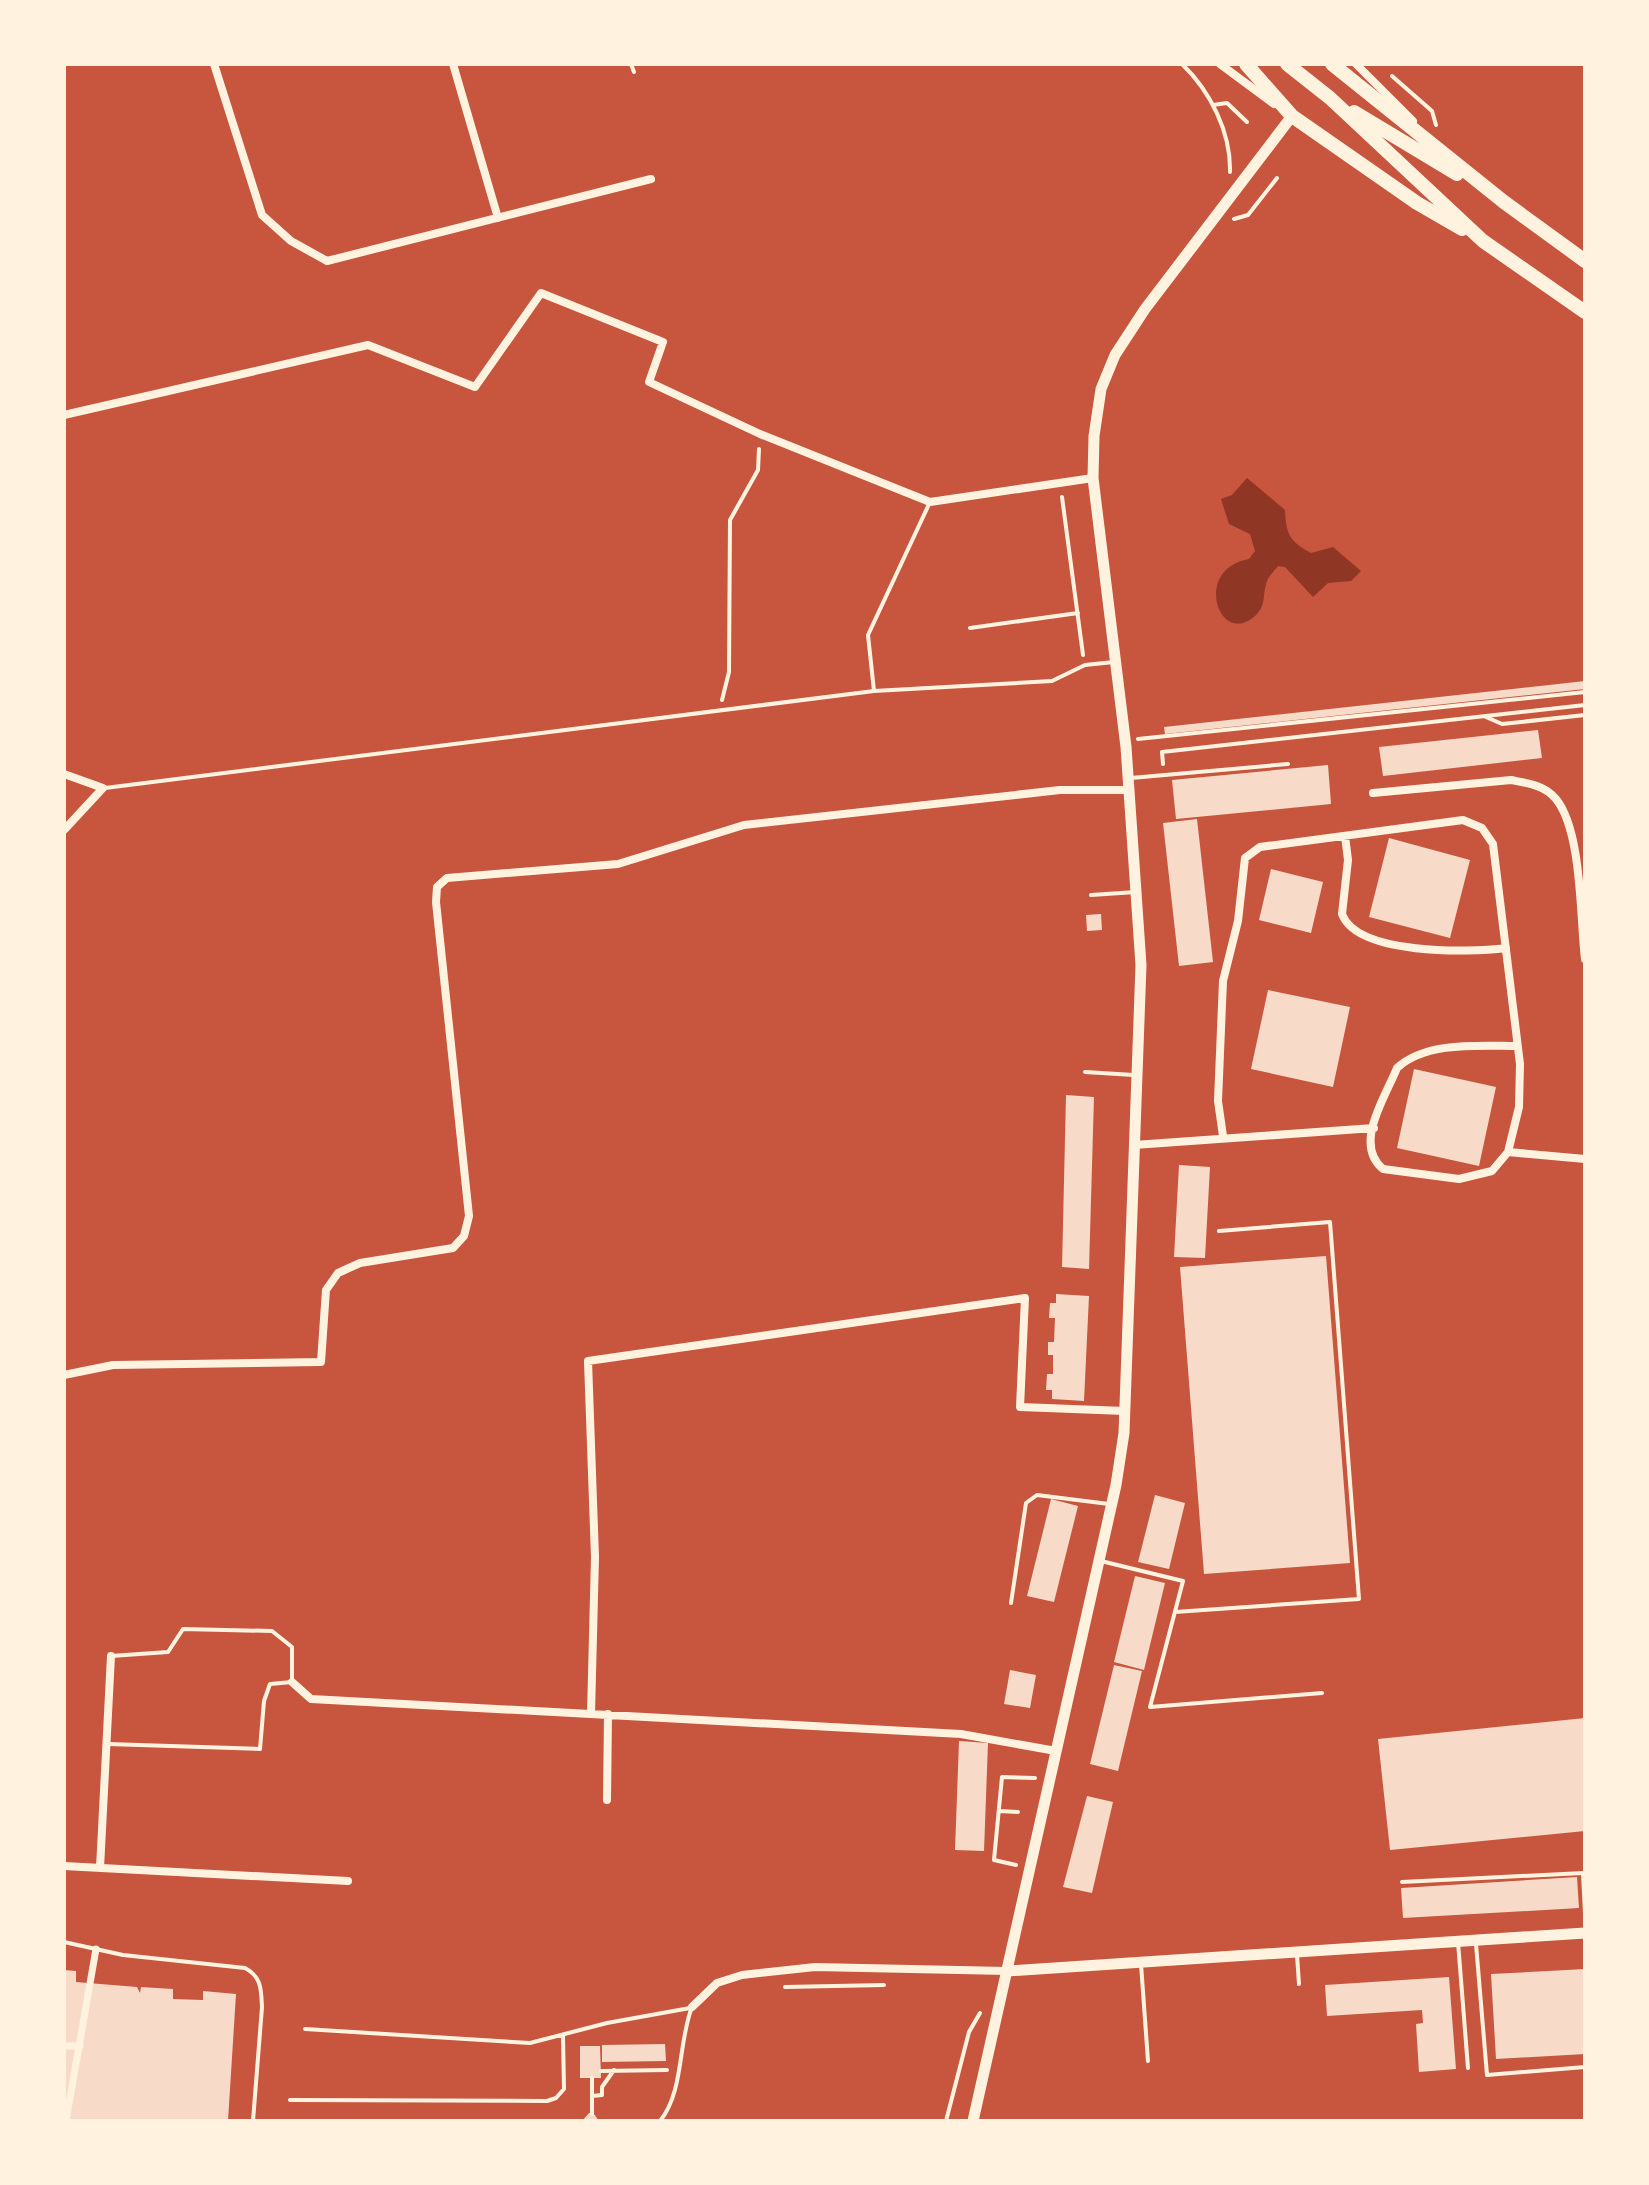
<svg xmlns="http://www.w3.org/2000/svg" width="1649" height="2185" viewBox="0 0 1649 2185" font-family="'Open Sans',sans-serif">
	<rect width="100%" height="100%" fill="#c8553d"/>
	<path fill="#8f3625" d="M 1247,478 L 1285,510 C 1286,534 1289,541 1311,553 L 1333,547 L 1361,571 L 1351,581 L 1328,583 L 1313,597 L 1285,567 L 1278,566 C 1275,570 1269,576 1267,581 C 1262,594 1267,605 1255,616 C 1219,648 1192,569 1249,559 L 1255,551 L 1250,534 L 1229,524 L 1221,499 L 1232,495 Z"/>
	<path fill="#f7dbc8" d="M 1585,681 L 1585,689 L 1165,734 L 1164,727 Z
		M 1538,730 L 1542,758 L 1383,776 L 1379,747 Z
		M 1328,765 L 1331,804 L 1176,819 L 1172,780 Z
		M 1197,819 L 1213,962 L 1179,966 L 1163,823 Z
		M 1389,838 L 1470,860 L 1450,938 L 1369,917 Z
		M 1271,869 L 1323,882 L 1311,933 L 1259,920 Z
		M 1101,914 L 1102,930 L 1087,931 L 1086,915 Z
		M 1268,990 L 1350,1007 L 1333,1087 L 1251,1069 Z
		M 1414,1069 L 1496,1087 L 1479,1166 L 1397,1148 Z
		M 1066,1095 L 1094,1097 L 1089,1269 L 1062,1267 Z
		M 1179,1165 L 1210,1167 L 1205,1258 L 1174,1257 Z
		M 1326,1256 L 1350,1563 L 1204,1574 L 1180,1267 Z
		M 1056,1294 L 1089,1296 L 1084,1401 L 1052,1399 L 1052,1390 L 1046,1390 L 1047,1374 L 1053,1374 L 1053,1355 L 1048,1355 L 1048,1342 L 1054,1342 L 1055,1318 L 1049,1318 L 1050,1303 L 1056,1303 Z
		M 1155,1495 L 1185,1503 L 1169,1569 L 1138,1562 Z
		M 1051,1499 L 1078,1506 L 1054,1602 L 1027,1596 Z
		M 1135,1576 L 1165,1583 L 1144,1670 L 1114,1662 Z
		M 1114,1665 L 1142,1671 L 1118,1771 L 1090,1764 Z
		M 1010,1670 L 1036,1675 L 1030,1708 L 1004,1704 Z
		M 1585,1718 L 1585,1831 L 1390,1850 L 1378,1739 Z
		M 959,1741 L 988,1743 L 984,1851 L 955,1850 Z
		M 1087,1796 L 1113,1802 L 1092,1893 L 1063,1887 Z
		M 1577,1877 L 1579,1908 L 1403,1918 L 1401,1888 Z
		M 1585,1969 L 1585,2054 L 1496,2059 L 1491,1974 Z
		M 64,1970 L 76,1971 L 76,1982 L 137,1987 L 140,1993 L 141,1987 L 173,1989 L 173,1999 L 203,2000 L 203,1991 L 236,1994 L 228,2121 L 64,2121 Z
		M 1449,1977 L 1456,2069 L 1419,2072 L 1416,2024 L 1423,2023 L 1422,2010 L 1327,2016 L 1325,1985 Z
		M 665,2044 L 666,2061 L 602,2062 L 602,2045 Z
		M 580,2046 L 600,2046 L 601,2078 L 580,2078 Z
		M 589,2113 L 594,2114 L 599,2121 L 582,2121 Z"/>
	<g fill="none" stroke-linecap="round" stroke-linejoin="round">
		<path stroke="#fff3e0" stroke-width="4" d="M 1182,64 C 1210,91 1231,132 1230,172
			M 1392,76 L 1432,111 L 1436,125
			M 1213,105 L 1227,103 L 1247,122
			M 1234,219 L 1248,215 L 1277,178
			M 1062,497 L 1083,655
			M 970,628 L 1078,613
			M 722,700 L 729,672 L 730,520 L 758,470 L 759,449
			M 1486,717 L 1502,724 L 1585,715
			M 1138,739 L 1585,692
			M 1163,764 L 1162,752 L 1585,705
			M 1000,1811 L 1018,1812
			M 1016,1865 L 994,1860 L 1002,1777 L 1035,1778
			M 785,1987 L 884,1985
			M 601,2071 L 667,2070
			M 592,2096 L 602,2095 L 602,2087 L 614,2070
			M 592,2114 L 592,2078
			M 946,2121 L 969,2032 L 980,2013"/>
		<path stroke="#fff3e0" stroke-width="4" d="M 631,64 L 634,72
			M 874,691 L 868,635 L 930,502
			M 1131,778 L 1288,764
			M 105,788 L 874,691 L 1052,681 L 1085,665 L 1114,662
			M 1091,895 L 1136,892
			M 1085,1072 L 1134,1075
			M 1101,1561 L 1183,1581 L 1150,1707 L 1322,1693
			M 1011,1603 L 1026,1503 L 1037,1495 L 1109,1504
			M 1175,1612 L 1359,1599 L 1330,1222 L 1219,1231
			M 108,1744 L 260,1749 L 264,1701 L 270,1684 L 292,1682 L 292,1647 L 272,1631 L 183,1629 L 168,1652 L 111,1656
			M 1402,1882 L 1583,1873 L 1585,1914
			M 64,1942 L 123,1955 L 245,1968 C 262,1977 261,1990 262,2007 L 253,2121
			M 1458,1942 L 1468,2068
			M 1476,1944 L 1487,2075 L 1585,2067
			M 1297,1955 L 1299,1984
			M 1141,1964 L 1148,2061
			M 305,2029 L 530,2043 L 607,2023 L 690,2008
			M 290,2100 L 547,2101 L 556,2098 L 564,2089 L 563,2036
			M 660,2121 C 684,2092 678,2042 692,2007"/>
		<path stroke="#fff3e0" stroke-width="7" d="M 64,2046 L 80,2046
			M 66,2121 L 96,1949"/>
		<path stroke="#fff3e0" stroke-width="8" d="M 214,64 L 262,215 L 291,241 L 327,261 L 651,179
			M 453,64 L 498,218
			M 1220,64 L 1274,104
			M 1356,64 L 1413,121
			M 64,415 L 368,345 L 475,387 L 541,293 L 663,342 L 649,382 L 760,434 L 930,502 L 1093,478
			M 64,774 L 103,788 L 64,830
			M 1373,793 L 1511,780 C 1527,783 1545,785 1556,799 C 1582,831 1580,917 1585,959
			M 1345,836 L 1348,860 L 1342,914 C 1357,955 1469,953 1506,948
			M 1223,1136 L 1218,1101 L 1223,981 L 1238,921 L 1245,858 L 1260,847 L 1463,820 L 1482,828 L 1493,844 L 1520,1064 L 1519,1107 L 1508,1152 L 1492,1171 L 1459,1179 L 1383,1169 C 1353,1144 1385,1098 1397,1068 C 1426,1041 1480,1046 1517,1046
			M 1134,1145 L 1374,1128
			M 1508,1152 L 1585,1159
			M 64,1375 L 113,1365 L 321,1362 L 326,1290 L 338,1273 L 360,1263 L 453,1248 L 464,1236 L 469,1216 L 436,902 L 437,887 L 447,878 L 618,864 L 744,825 L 1060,790 L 1130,790
			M 292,1682 L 311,1699 L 961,1734 L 1056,1751
			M 591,1714 L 595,1557 L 588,1361 L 1025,1298 L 1020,1407 L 1125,1411
			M 607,1800 L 608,1714
			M 64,1866 L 348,1881
			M 100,1868 L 111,1656
			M 692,2007 L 717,1983 L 742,1975 L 815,1967 L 1007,1971"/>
		<path stroke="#fff3e0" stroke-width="11" d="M 1007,1971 L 1585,1933
			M 973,2121 L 1116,1485 L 1124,1433 L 1141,965 L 1126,747 L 1093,478 L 1094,436 L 1101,389 L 1115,355 L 1145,309 L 1292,116"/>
		<path stroke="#fff3e0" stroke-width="14" d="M 1246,64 L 1292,116 L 1417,203 L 1462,229
			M 1287,64 L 1330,98 L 1483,241 L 1585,312
			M 1332,64 L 1504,202 L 1585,261
			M 1354,112 L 1457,174"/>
	</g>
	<rect width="1649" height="2185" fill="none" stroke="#fff3e0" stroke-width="132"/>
</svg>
